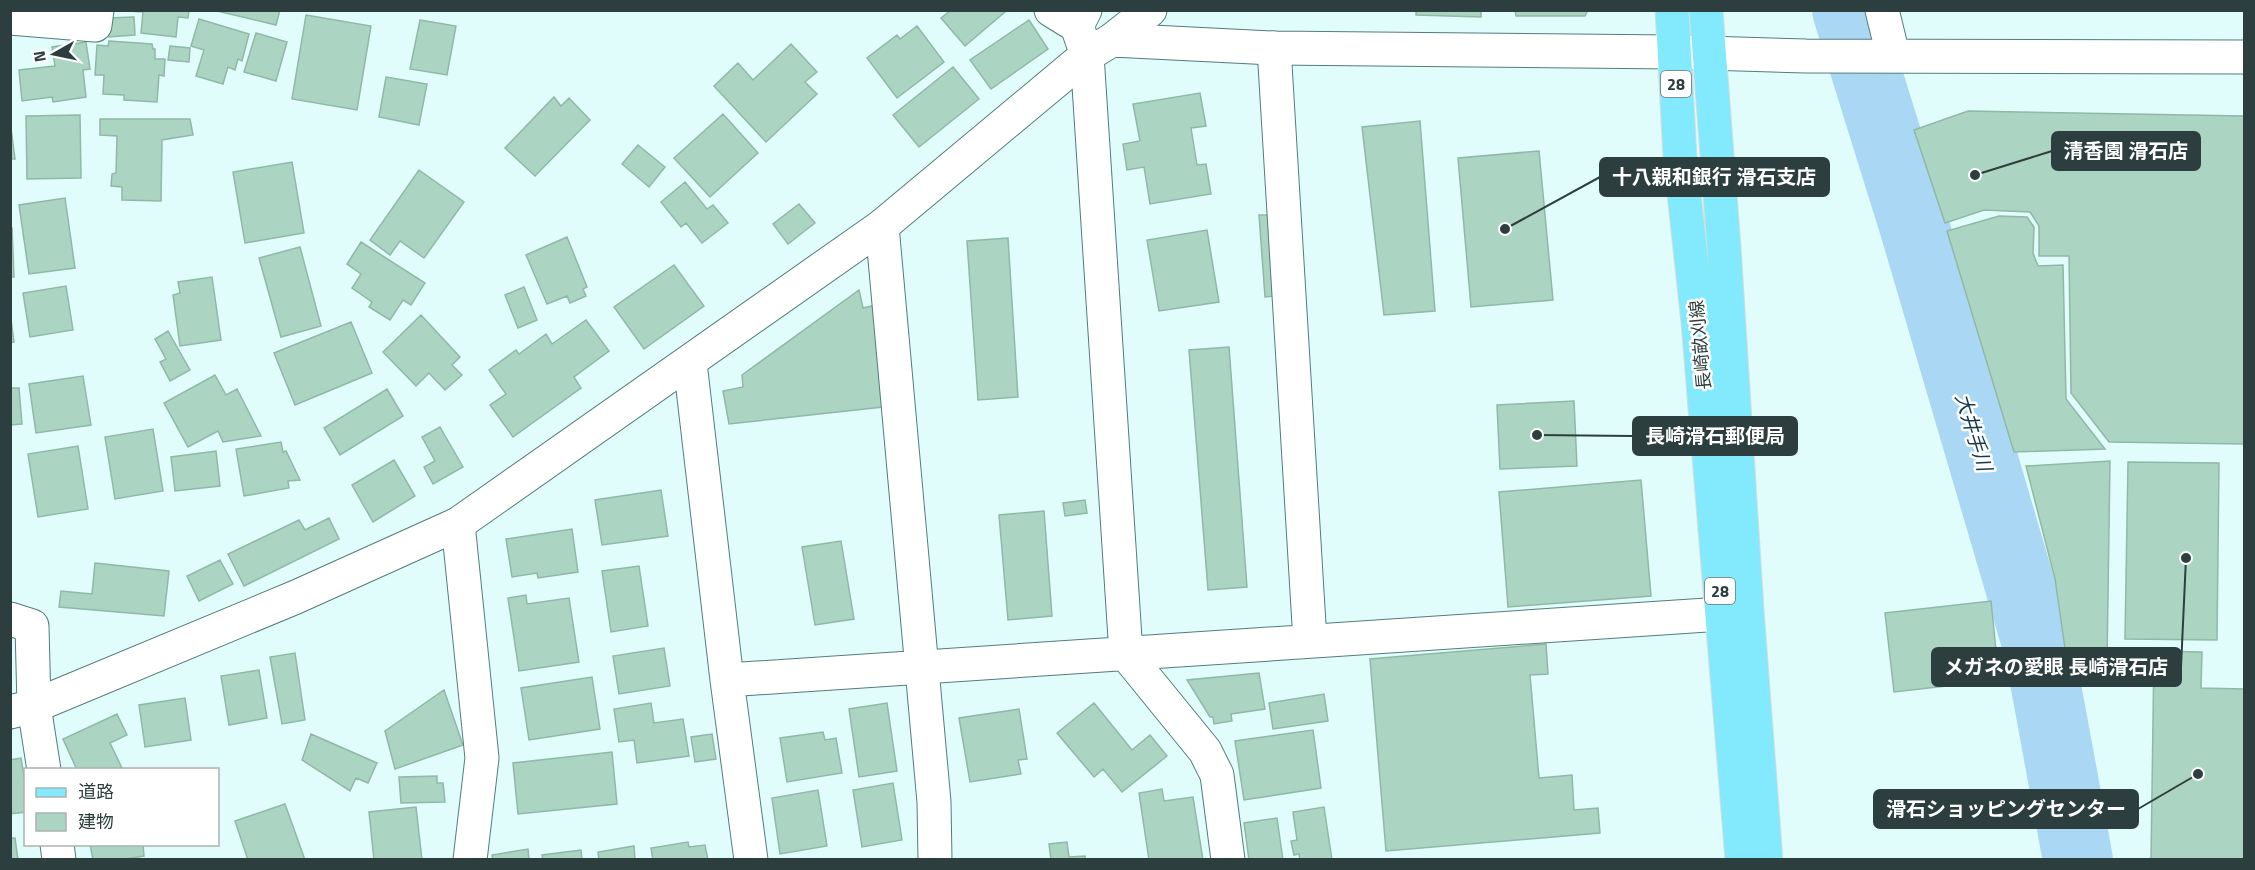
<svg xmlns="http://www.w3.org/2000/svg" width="2255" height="870" viewBox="0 0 2255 870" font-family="'Titillium Web','Noto Sans JP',sans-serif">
	<rect width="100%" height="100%" fill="#e1fdfb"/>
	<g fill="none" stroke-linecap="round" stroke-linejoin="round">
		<path stroke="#aad8f4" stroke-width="70" d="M 1847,10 L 1914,225 L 2040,654 L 2078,860"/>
	</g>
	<path fill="#abd4c3" stroke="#90b8a7" stroke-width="1.5" d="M 189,10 L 188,18 L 178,17 L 176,37 L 141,33 L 143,12 L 129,11 Z
		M 213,10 L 280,10 L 276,25 Z
		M 951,10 L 1003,10 L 1005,12 L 965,46 L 941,18 Z
		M 1416,10 L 1481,10 L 1481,17 L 1416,15 Z
		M 1515,10 L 1588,10 L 1585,16 L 1516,16 Z
		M 306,15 L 371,26 L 357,110 L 292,99 Z
		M 134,17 L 135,35 L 108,37 L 107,18 Z
		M 199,19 L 249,34 L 242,61 L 238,59 L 235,70 L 228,67 L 223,84 L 196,76 L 204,50 L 191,46 Z
		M 420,20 L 456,26 L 447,75 L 410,69 Z
		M 1029,20 L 1048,49 L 991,89 L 970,60 Z
		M 917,26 L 944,62 L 897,98 L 867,58 L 897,35 L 900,39 Z
		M 256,33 L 287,42 L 276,81 L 244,72 Z
		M 109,41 L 152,44 L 153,49 L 155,49 L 155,59 L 165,59 L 164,76 L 159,75 L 157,102 L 124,100 L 124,95 L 103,94 L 104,75 L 95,75 L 97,45 L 108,46 Z
		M 86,42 L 90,69 L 83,70 L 86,97 L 53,102 L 52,97 L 22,101 L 19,70 L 55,66 L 52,47 Z
		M 791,44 L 817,72 L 805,82 L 817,94 L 766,142 L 714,86 L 738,63 L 753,80 Z
		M 170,46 L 190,48 L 189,62 L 168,60 Z
		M 953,67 L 979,99 L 919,147 L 893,115 Z
		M 386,77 L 427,84 L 419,125 L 379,117 Z
		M 1200,93 L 1206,126 L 1191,128 L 1197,165 L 1206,164 L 1211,194 L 1150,204 L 1144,167 L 1127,170 L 1123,144 L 1140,141 L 1133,104 Z
		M 554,97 L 561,106 L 569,98 L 590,120 L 535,176 L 505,148 Z
		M 1968,111 L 2244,116 L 2244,444 L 2109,442 L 2071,393 L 2069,256 L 2039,256 L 2039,226 L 2030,212 L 1984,210 L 1945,223 L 1914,130 Z
		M 723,114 L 758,153 L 710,197 L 674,158 Z
		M 80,115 L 81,178 L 27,179 L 26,116 Z
		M 100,119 L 190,119 L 193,135 L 162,140 L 161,201 L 122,200 L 122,187 L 111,186 L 112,174 L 116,173 L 117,136 L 100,135 Z
		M 10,121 L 15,159 L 10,159 Z
		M 1420,121 L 1435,311 L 1384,315 L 1362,127 Z
		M 638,145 L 665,167 L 649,187 L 622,164 Z
		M 1539,151 L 1553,300 L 1471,307 L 1458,158 Z
		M 292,162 L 304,233 L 245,243 L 233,172 Z
		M 419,170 L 464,202 L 424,258 L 400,241 L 390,255 L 370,240 Z
		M 685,182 L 707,209 L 713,205 L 728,223 L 702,243 L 686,223 L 681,227 L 661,202 Z
		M 65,198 L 75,268 L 29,274 L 19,205 Z
		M 799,204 L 815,223 L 788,244 L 773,224 Z
		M 1259,215 L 1270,215 L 1275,296 L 1265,297 Z
		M 1999,216 L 2027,217 L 2034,227 L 2033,253 L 2038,266 L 2063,265 L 2066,399 L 2105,449 L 2014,452 L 1947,231 Z
		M 10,228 L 12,228 L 14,277 L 10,277 Z
		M 1207,230 L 1219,302 L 1159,311 L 1147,240 Z
		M 567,237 L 587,287 L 583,289 L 586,296 L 570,303 L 567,296 L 547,304 L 526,255 Z
		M 1008,238 L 1018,397 L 978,400 L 967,241 Z
		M 361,242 L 425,283 L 411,305 L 403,300 L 390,320 L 369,307 L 372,302 L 352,288 L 361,274 L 347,264 Z
		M 300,247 L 321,326 L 281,337 L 259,258 Z
		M 674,265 L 704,306 L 644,349 L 614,307 Z
		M 212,277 L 221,340 L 180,346 L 173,295 L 180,293 L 178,282 Z
		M 66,286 L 73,330 L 30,337 L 23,293 Z
		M 524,287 L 537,320 L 518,328 L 505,295 Z
		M 859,290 L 863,308 L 876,305 L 883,407 L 729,424 L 723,391 L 743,387 L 742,375 Z
		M 10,312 L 14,342 L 10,343 Z
		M 421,315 L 460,357 L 452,365 L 462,375 L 445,390 L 429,373 L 416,386 L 383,352 Z
		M 586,320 L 609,351 L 574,377 L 581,388 L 513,437 L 490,405 L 506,394 L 489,370 L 516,350 L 519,354 L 546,334 L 552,344 Z
		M 351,322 L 372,373 L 295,405 L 274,353 Z
		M 168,331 L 190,370 L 170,381 L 160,362 L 166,359 L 155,339 Z
		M 1229,347 L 1247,587 L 1208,590 L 1189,350 Z
		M 215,375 L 226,395 L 237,389 L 261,436 L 223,442 L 218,431 L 188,447 L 164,403 Z
		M 83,376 L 91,425 L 36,433 L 29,384 Z
		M 10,388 L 19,388 L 22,424 L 10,425 Z
		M 387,389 L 403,416 L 340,455 L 324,428 Z
		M 1574,401 L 1577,466 L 1500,469 L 1497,405 Z
		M 440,427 L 463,467 L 433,484 L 424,467 L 435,461 L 422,437 Z
		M 153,429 L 163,491 L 115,499 L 105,437 Z
		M 281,442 L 283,452 L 286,451 L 300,480 L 288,481 L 289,488 L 244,496 L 236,449 Z
		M 78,446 L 88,509 L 38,517 L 28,454 Z
		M 216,451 L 220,486 L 175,491 L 171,457 Z
		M 394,460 L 415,496 L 373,522 L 352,485 Z
		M 2110,461 L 2107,663 L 2067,662 L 2055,579 L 2026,466 Z
		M 2128,462 L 2219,463 L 2217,640 L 2125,639 Z
		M 1641,480 L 1651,596 L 1508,607 L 1499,492 Z
		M 661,490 L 668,536 L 602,545 L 595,500 Z
		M 1085,500 L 1087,513 L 1065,516 L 1063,503 Z
		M 1044,511 L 1052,616 L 1008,620 L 999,515 Z
		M 329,518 L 339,539 L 244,586 L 228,554 L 299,520 L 305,530 Z
		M 572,529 L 578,572 L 538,578 L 537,573 L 512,577 L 506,539 Z
		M 841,541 L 854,619 L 815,625 L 802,547 Z
		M 220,560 L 233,584 L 199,601 L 187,576 Z
		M 95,563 L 169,571 L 164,616 L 59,607 L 61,591 L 92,594 Z
		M 639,566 L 648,626 L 611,632 L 602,571 Z
		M 526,595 L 527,604 L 569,598 L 579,662 L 519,671 L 508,598 Z
		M 1991,601 L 1999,680 L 1894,692 L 1885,613 Z
		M 1546,644 L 1548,674 L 1530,675 L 1539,778 L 1572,775 L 1574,810 L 1598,808 L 1600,833 L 1386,851 L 1370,659 Z
		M 664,648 L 670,686 L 619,694 L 613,656 Z
		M 2154,651 L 2202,652 L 2201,688 L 2244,689 L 2244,860 L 2151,860 Z
		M 295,653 L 305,720 L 282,724 L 270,657 Z
		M 259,670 L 267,718 L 229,725 L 221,676 Z
		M 1259,673 L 1265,709 L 1231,714 L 1232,721 L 1214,724 L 1213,717 L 1210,717 L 1187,680 Z
		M 592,677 L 600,729 L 529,740 L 521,688 Z
		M 444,690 L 463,745 L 395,769 L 385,731 Z
		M 1324,694 L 1328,721 L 1273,729 L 1269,703 Z
		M 185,698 L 191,740 L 145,747 L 139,705 Z
		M 651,703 L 654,723 L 683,719 L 689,756 L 637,763 L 634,740 L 619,742 L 614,709 Z
		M 887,703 L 897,771 L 859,777 L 849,709 Z
		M 1094,703 L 1132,750 L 1150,735 L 1167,756 L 1122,792 L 1103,769 L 1094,777 L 1057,733 Z
		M 1019,709 L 1027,759 L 1018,760 L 1021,774 L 970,782 L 959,718 Z
		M 117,714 L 127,735 L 110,743 L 122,768 L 77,770 L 63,739 Z
		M 1313,730 L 1321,788 L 1244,800 L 1235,741 Z
		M 823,732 L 825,740 L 836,738 L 842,773 L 787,782 L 780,738 Z
		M 311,734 L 377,763 L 368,783 L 356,778 L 350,791 L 302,760 Z
		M 712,734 L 716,759 L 695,762 L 691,737 Z
		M 612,752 L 617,804 L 518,814 L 513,763 Z
		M 21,758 L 26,789 L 26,812 L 10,814 L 10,760 Z
		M 437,776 L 437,783 L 443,783 L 445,802 L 401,803 L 399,777 Z
		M 893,783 L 902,840 L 862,847 L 853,790 Z
		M 1162,789 L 1164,801 L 1193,797 L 1203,860 L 1149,860 L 1139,793 Z
		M 818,790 L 827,846 L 780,854 L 772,798 Z
		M 285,804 L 305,860 L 248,860 L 235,821 Z
		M 416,807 L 422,860 L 374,860 L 369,812 Z
		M 1324,807 L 1332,860 L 1300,860 L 1299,854 L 1294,855 L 1291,841 L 1297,840 L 1293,812 Z
		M 1277,818 L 1283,860 L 1249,860 L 1244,823 Z
		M 10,838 L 15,838 L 18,860 L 10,860 Z
		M 688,842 L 689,847 L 705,845 L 708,860 L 653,860 L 651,848 Z
		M 1067,842 L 1069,857 L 1085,856 L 1086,860 L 1051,860 L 1049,844 Z
		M 90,844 L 143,844 L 144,856 L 119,860 L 93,860 Z
		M 634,846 L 635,860 L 599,860 L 598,852 Z
		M 528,849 L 529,860 L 493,860 L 492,855 Z
		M 581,850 L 582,860 L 543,860 L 542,855 Z"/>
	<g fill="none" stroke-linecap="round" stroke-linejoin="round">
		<defs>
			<path id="minor" d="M 1051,10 L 1077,26
				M 1085,10 L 1077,26 L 1087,55 L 1126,654 L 1205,751 L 1217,775 L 1228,860
				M 1882,10 L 1893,55
				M 10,18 L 95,25 L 97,10
				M 1112,40 L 1150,10
				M 1274,48 L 1310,641
				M 882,226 L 934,802 L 935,860
				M 690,363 L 727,680 L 751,860
				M 458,524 L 482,758 L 470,860
				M 10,619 L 32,626 L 34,706 L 44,770
				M 727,680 L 1722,614
				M 57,844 L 59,860"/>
			<path id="tertiary" d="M 10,712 L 34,706 L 296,597 L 458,524 L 882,226 L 1087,55 L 1112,40 L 1274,48 L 1674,52 L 1806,56 L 2244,57"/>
			<path id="primary" d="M 1672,10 L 1680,157 L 1698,322 L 1742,860
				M 1706,10 L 1724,247 L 1747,610 L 1766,860"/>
		</defs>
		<use href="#minor" stroke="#517d7a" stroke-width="35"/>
		<use href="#tertiary" stroke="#517d7a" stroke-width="35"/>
		<use href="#primary" stroke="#d9dcdc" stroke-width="35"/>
		<use href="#minor" stroke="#fff" stroke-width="33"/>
		<use href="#tertiary" stroke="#fff" stroke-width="33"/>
		<use href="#primary" stroke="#82eafc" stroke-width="33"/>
	</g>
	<g text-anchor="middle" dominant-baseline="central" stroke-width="5" stroke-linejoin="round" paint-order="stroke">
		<g fill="#fff" stroke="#6b7978" stroke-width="1.5">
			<rect x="1661" y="71" width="30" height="26" rx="4.5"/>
			<rect x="1705" y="578" width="30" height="26" rx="4.5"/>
		</g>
		<g font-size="16" font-weight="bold" fill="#2c3f3e">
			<text x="1676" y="84">28</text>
			<text x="1720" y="591">28</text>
		</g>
		<g font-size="18" fill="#2c3f3e" stroke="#fff">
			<text transform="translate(1700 345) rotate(-95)">長崎畝刈線</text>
		</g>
		<g font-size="20" font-style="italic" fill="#16394d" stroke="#fff">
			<text transform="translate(1974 432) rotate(73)">大井手川</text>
		</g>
	</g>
	<path fill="none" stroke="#2c3f3e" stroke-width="2" d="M1975 175L2052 151M1505 229L1600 177M1537 435L1633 436M2186 558L2181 667M2198 774L2138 809"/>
	<g fill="#2c3f3e" stroke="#fff" stroke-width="2">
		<circle cx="1975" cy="175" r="6"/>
		<circle cx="1505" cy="229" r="6"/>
		<circle cx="1537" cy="435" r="6"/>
		<circle cx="2186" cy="558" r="6"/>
		<circle cx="2198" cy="774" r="6"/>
	</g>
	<g fill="#2c3f3e" stroke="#2c3f3e" stroke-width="2">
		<rect x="2052" y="132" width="148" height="38" rx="6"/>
		<rect x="1600" y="158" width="229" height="38" rx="6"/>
		<rect x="1633" y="417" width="164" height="38" rx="6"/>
		<rect x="1932" y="648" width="249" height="38" rx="6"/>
		<rect x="1874" y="790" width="264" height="38" rx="6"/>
	</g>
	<g font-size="20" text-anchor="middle" font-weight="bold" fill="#fff">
		<text x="2126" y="158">清香園 滑石店</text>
		<text x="1714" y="184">十八親和銀行 滑石支店</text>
		<text x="1715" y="443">長崎滑石郵便局</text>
		<text x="2056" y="674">メガネの愛眼 長崎滑石店</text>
		<text x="2006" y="816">滑石ショッピングセンター</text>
	</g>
	<rect width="2255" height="870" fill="none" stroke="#2c3f3e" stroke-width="24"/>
	<rect x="24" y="768" width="195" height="78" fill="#ffffff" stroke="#abb2b2" stroke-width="1.5"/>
	<rect x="36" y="788" width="30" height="9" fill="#82eafc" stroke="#abb2b2" stroke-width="1.5"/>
	<text x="78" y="798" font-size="18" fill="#2c3f3e">道路</text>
	<rect x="36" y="813" width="30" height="18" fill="#abd4c3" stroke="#abb2b2" stroke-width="1.5"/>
	<text x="78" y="828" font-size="18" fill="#2c3f3e">建物</text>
	<g transform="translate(54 54) rotate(261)" stroke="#ffffff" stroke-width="4.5" paint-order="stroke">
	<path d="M0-4.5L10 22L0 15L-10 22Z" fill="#2c3f3e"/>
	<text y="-9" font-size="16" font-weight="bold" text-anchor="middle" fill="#2c3f3e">N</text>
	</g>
</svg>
